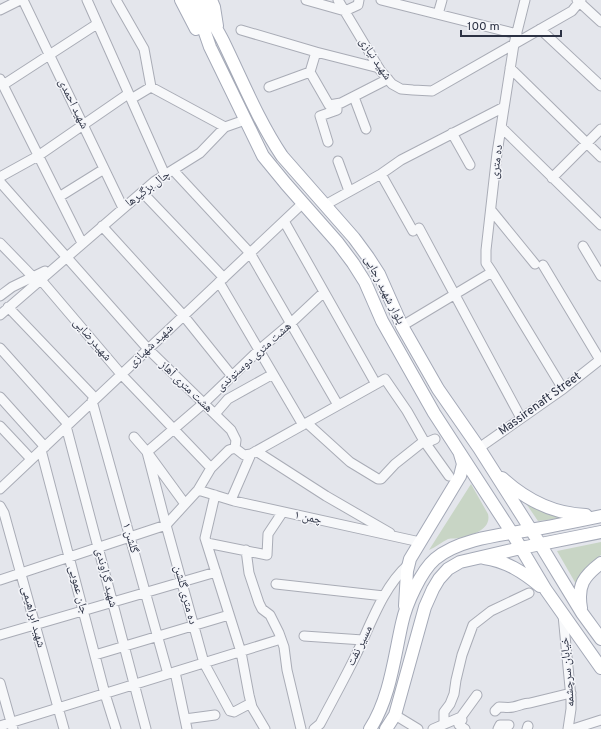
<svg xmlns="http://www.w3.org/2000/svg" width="601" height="729" viewBox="0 0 601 729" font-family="Overpass,'Noto Naskh Arabic',sans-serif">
	<rect width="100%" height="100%" fill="#e4e6ec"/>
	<path fill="#c8d5c5" d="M 471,484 L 488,514 C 492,530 470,536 458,538 C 454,539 452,538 448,539 C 442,542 436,547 429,550 Z
		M 525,502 L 565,518 L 538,521 Z
		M 601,542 L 601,555 C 590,564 582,571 576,584 L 557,551 Z"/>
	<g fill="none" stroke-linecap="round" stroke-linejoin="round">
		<defs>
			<path id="minor" d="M 23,0 L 123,208
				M 87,0 L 165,175
				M 116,0 L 144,49 L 151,87
				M 306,0 L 345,11 L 358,5 L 359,0
				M 338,0 L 380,70 L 392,84 L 401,89 L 413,90 L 432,91 L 572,11 L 581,0
				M 381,0 L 517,34
				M 577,0 L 601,22
				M 0,10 L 20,0
				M 438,14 L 442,0
				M 540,29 L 601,86
				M 241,30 L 316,52 L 379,68
				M 510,68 L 601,157
				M 310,72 L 329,105 L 341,103 L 388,79
				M 0,79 L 82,243
				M 3,85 L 97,24
				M 269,87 L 310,72 L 316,52
				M 354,97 L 366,129
				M 131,99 L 151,87 L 225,127
				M 501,127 L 601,225
				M 452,133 L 470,165
				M 328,142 L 320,116 L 337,110 L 337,104
				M 338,161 L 349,191
				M 173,170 L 250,253 L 338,405
				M 381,174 L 413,231
				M 0,177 L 38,156 L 128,94
				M 552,178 L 601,129
				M 0,182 L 148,349 L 231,430 L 236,440 L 235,448
				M 142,192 L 224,278
				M 59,197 L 104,169
				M 325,205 L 381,174 L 401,160 L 504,107
				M 491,210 L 535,264
				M 284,221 L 376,384
				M 102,226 L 183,315 L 232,376
				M 419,228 L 521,418
				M 0,243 L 33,277
				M 583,246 L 601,276
				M 543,265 L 600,360
				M 492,272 L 563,389
				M 41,280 L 121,374 L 211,468
				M 219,282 L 303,425
				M 0,296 L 12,287 L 45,271
				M 8,307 L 95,398
				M 0,315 L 155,181 L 200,153 L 225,127 L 245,120
				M 402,326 L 492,272 L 486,263 L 486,250 L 497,153 L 514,44 L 525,0
				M 0,348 L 68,424
				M 0,397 L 45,447
				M 92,401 L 168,674
				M 215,414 L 228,399 L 273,374
				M 307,423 L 350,462 L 378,479 L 381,479 L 395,464 L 424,441 L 449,476
				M 0,426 L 31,459
				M 66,426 L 146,729
				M 134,437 L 147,452 L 185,504
				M 479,448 L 563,389 L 601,359
				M 41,450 L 105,694 L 116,729
				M 256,451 L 326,496 L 390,533
				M 0,489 L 303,203
				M 198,490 L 234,501 L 420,542
				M 215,495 L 205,538 L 241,652 L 249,695 L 252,707 L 265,729
				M 231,500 L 251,454
				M 0,506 L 4,513 L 64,729
				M 207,543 L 267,555 L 268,534 L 282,513
				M 246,550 L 249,573 L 259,603 L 262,609 L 270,615 L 279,633 L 284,647 L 287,670 L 301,729
				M 0,580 L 166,525 L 198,490 L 211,468 L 229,450 L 235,448 L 244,455 L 251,454 L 385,379 L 407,411 L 424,441 L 428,442 L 435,439
				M 276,584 L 384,596
				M 563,615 L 571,698 L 571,709 L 568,729
				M 0,635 L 216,572
				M 304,636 L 363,640
				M 95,655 L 229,615
				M 175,672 L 187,729
				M 0,683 L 13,729
				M 251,703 L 234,712 L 230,711 L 204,663 L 166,525 L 147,452 L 204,403 L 259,350 L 291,323 L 324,292
				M 495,711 L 499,707 C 504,707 508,708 513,707 C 519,706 524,703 530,703 L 571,693
				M 395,715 L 418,729
				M 461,717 L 462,720 L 459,725 L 465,729
				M 185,719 L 215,715
				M 444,724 L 444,712 L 450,704 L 454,694 L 456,680 L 462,655 L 473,625 L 491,611 L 529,593
				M 0,726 L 281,639
				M 314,729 L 320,724 C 332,701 345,678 356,655 C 370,626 383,587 408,565
				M 433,729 L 461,717 L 477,695
				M 498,729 L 500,725 L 509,725
				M 527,729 L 528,726
				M 573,729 L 601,720"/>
			<path id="major" d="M 181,0 L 196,29
				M 191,0 L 202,24 L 210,47 L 263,156 L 286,184 L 338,243 L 353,263 L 365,282 L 382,321 L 434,413 L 512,533 L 546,590 L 601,668
				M 201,0 C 207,14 216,27 223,41 C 242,80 258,120 282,156 L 354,238 L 368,257 L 379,274 L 402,326 L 438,389 L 479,448 L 540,544 L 582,613 L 601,639
				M 211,0 L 214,7 L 217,26
				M 502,478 C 526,500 554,514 586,515
				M 484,558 C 506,561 523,572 540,586
				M 405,606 L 407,571 L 410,559 L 460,476 L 463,464 L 460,454
				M 581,608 C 577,585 584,576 601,563
				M 370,729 C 390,698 394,658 402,623 C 406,604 421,571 435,559 C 459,539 500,535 530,530 C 553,526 577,521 601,516
				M 386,729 L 395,715 L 425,607 L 433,589 L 439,579 L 448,569 L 460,562 L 521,548 L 601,532"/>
		</defs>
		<use href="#minor" stroke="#a9acb6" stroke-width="11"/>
		<use href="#major" stroke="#a4a9b7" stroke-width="14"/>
		<use href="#minor" stroke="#f7f8fa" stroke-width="9"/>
		<use href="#major" stroke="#fff" stroke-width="12"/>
	</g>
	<g text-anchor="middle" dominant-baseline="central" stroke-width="3" stroke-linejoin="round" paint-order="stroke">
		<g font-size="12" fill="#2c3244" stroke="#f4f5f9">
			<text transform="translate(375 59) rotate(56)">شهید نیازی</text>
			<text transform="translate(73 104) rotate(64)">شهید احمدی</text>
			<text transform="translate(497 162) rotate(-83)">ده متری</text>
			<text transform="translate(148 189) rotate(-37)">چال بزگیرها</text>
			<text transform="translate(384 290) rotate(63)">بلوار شهید رجایی</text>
			<text transform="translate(92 340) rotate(49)">شهیدرضایی</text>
			<text transform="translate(151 346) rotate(-43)">شهید شهبازی</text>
			<text transform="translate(254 357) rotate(-42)">هشت متری دوستوندی</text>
			<text transform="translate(186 387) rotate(44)">هشت متری آهاز</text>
			<text transform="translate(540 404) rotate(-36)">Massirenaft Street</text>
			<text transform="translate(308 518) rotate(12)">چمن ۱</text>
			<text transform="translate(130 538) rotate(74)">گلشن ۱</text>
			<text transform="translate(106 578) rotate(76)">شهید گراوندی</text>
			<text transform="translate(78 590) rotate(76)">جان عمویی</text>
			<text transform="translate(185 595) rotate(75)">ده متری گلشن</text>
			<text transform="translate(33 617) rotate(75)">شهید ابراهیمی</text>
			<text transform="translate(360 646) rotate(-64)">مسیر نفت</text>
			<text transform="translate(568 672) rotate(-95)">خیابان سرچشمه</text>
		</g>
	</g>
	<path d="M461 30v6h100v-6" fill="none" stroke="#2c3244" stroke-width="2"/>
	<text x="467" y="30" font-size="12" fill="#2c3244" stroke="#f4f5f9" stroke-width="3" paint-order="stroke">100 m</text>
</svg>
